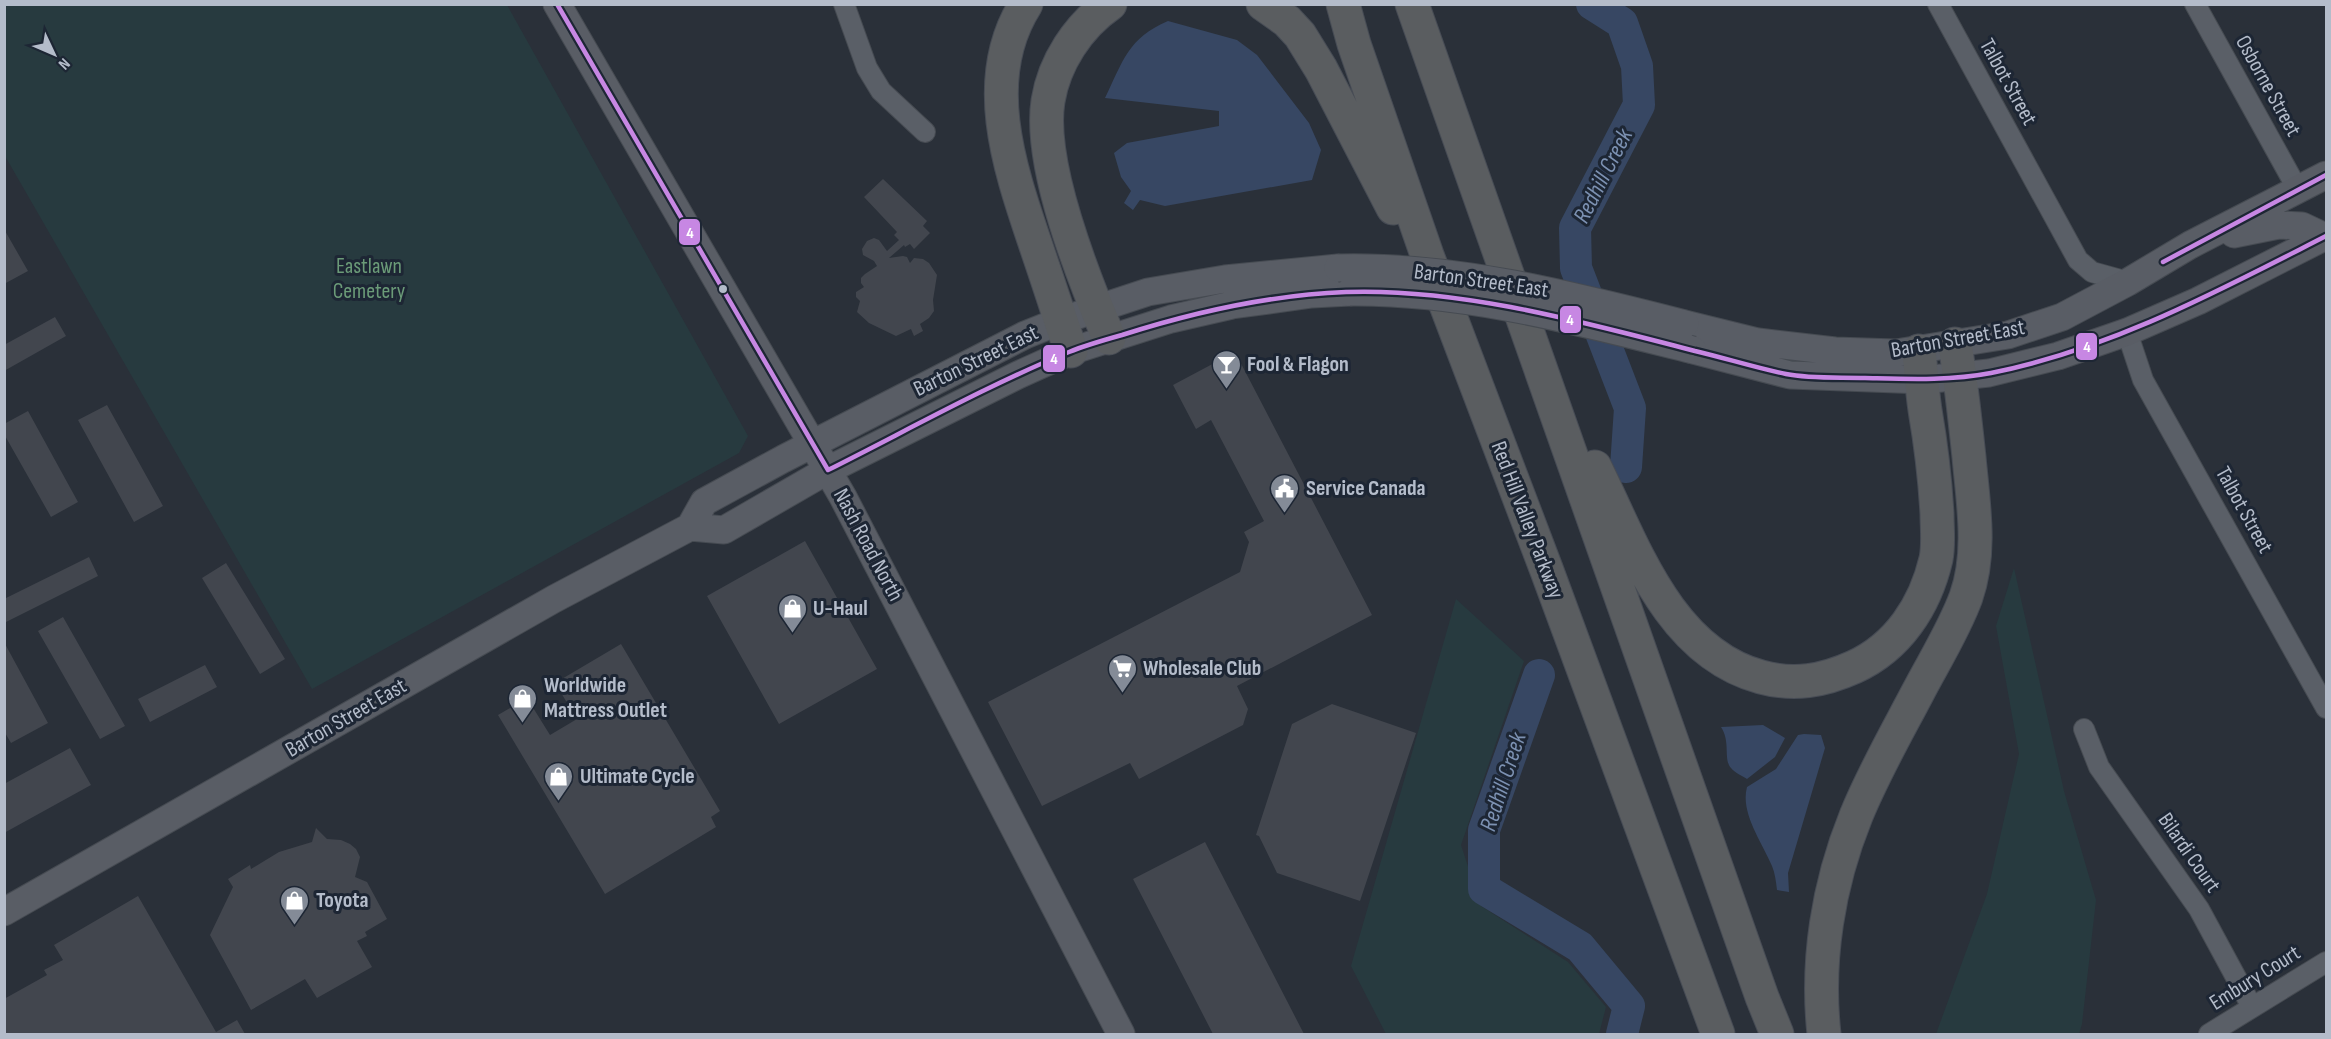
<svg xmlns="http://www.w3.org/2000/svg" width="2331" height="1039" viewBox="0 0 2331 1039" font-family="'Sofia Sans Condensed',sans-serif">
	<rect width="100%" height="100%" fill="#2a3039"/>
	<path fill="#273a3f" d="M 4,5 L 507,5 L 748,436 L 739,453 L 312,689 L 5,156 Z
		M 2014,568 L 2064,791 L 2096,900 L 2082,1024 L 2079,1034 L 1936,1034 L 1987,894 L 2019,754 L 1996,626 Z
		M 1456,599 L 1524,661 L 1461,845 L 1481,906 L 1568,962 L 1606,1007 L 1599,1034 L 1386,1034 L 1351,966 Z"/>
	<path fill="#374763" d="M 1168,21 L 1237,40 L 1257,55 L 1309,123 L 1321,150 L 1312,180 L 1165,206 L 1140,200 L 1133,210 L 1124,203 L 1131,191 L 1121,177 L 1114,153 L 1127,143 L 1219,126 L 1219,111 L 1105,98 C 1123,61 1128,38 1168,21 Z
		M 1763,725 L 1785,738 L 1775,757 L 1747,779 C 1742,776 1734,772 1731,768 C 1723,759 1731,742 1721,727 Z
		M 1804,734 L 1821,735 L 1825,748 L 1788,873 L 1789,892 L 1777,890 C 1776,882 1775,873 1772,866 C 1762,842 1740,813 1747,787 L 1776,769 L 1798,735 Z"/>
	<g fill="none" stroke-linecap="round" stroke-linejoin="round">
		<path stroke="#374763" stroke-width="32" d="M 1592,4 L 1622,23 L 1637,66 L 1639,105 L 1575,228 L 1576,268 L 1630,408 L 1626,467
			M 1539,675 L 1484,830 L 1484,889 L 1580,947 L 1629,1006 L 1622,1034"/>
	</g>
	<path fill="#42464e" d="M 883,179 L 927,221 L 923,226 L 930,233 L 914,249 L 910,244 L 905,247 L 904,245 L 889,258 L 903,256 L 907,257 L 910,263 L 914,258 L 923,259 L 929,263 L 937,275 L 933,300 L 934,311 L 929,318 L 920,324 L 923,331 L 914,336 L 911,329 L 896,336 L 869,323 L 857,312 L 860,301 L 856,297 L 856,292 L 864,287 L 861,283 L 861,278 L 865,274 L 877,266 L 874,261 L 863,255 L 862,249 L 867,241 L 874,238 L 879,240 L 887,251 L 899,240 L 894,235 L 897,232 L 864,197 Z
		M 4,229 L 28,271 L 4,284 Z
		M 55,317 L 66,336 L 4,371 L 4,345 Z
		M 1235,352 L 1372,615 L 1237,686 L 1248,709 L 1243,725 L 1139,779 L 1130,763 L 1042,806 L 988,702 L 1240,572 L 1249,542 L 1244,532 L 1264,521 L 1211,420 L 1196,429 L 1173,385 Z
		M 107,405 L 163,506 L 134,522 L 78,420 Z
		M 28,411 L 78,502 L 51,517 L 4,434 L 4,424 Z
		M 805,541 L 877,669 L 779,724 L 707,596 Z
		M 89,557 L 98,576 L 4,623 L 4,599 Z
		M 226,563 L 285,659 L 260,674 L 202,578 Z
		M 63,617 L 125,726 L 100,739 L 38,631 Z
		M 4,642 L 48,723 L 11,743 L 4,731 Z
		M 621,644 L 720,811 L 711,817 L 716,827 L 605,894 L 498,715 L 527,698 L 550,735 L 577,719 L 555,683 Z
		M 205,665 L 217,687 L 150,722 L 138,699 Z
		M 1332,704 L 1416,733 L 1360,901 L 1277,873 L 1259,836 L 1256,835 L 1292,724 Z
		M 70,748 L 91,785 L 4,833 L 4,784 Z
		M 316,828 L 327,839 L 341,840 L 350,844 L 356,849 L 360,857 L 355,877 L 367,882 L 387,919 L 365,932 L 367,936 L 357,941 L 372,967 L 317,998 L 305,979 L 251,1010 L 210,935 L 233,887 L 228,879 L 250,865 L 251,869 L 279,852 L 312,842 Z
		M 1205,842 L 1304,1034 L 1213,1034 L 1133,879 Z
		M 138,896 L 216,1032 L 237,1020 L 245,1034 L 4,1034 L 4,999 L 47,975 L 44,970 L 63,960 L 54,945 Z"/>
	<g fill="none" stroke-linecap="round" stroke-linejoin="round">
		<defs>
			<path id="street" d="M 844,4 L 867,68 L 881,91 L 925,132
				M 1938,4 L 2078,260 L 2092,272 L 2128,282
				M 2195,4 L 2298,190
				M 2127,332 L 2143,380 L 2326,708
				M 2084,729 L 2099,767 L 2199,909 L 2252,1007
				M 2209,1034 L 2326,962"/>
			<path id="secondary" d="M 557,4 L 843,497 L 1121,1034
				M 2234,234 L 2279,225 L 2302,226 L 2325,237
				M 1685,324 L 1758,342 L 1835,351 L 1896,353 L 2008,335 L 2062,317 L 2128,282 L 2190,245 L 2326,175
				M 1693,350 L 1790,375 L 1923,380 L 1989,373 L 2058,356 L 2127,332 L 2198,301 L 2326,236
				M 690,527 L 724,530 L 828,470 L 1018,375 L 1071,351 L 1171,319 L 1232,305 L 1312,294 L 1350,292
				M 4,912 L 554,599 L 690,527 L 704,502 L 783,459 L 1025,335 L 1060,321 L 1148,292 L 1225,279 L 1338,268"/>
			<path id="highway" d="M 1026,4 C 976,82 1013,177 1039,255 C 1050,287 1060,319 1071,351
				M 1263,4 L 1287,21 L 1300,35 L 1321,69 L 1393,208
				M 1343,4 L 1354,44 L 1427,255 L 1547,571 L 1718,1034
				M 1412,4 L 1762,997 L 1777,1034
				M 1109,338 C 1084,279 1038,165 1048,101 C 1054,63 1078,26 1110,4
				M 1595,467 C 1633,544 1668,652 1761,677 C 1794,686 1823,681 1854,667 C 1898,647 1925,606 1936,559 C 1939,544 1937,528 1937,514 C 1935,478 1931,445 1925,410 C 1922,390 1921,370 1919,351
				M 1824,1034 C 1816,961 1828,885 1856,816 C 1873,774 1896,734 1917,694 C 1933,663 1954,630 1966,597 C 1982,552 1973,502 1969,457 C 1965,419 1961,382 1955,344"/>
		</defs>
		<use href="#street" stroke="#464b52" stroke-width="22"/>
		<use href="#secondary" stroke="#464b52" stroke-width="29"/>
		<use href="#highway" stroke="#474c55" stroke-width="35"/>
		<use href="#street" stroke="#5a5f67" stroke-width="20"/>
		<use href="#secondary" stroke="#595d65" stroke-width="27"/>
		<use href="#highway" stroke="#5a5d60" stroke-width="33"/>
		<defs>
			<path id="secondary-bridge" d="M 1338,268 C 1456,265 1571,295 1685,324
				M 1350,292 C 1467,291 1580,322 1693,350"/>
		</defs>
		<use href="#secondary-bridge" stroke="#464b52" stroke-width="29" stroke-linecap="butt"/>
		<use href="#secondary-bridge" stroke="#595d65" stroke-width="27"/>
		<defs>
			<path id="bus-1" d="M 557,4 L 828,470 C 906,431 988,385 1069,352 C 1086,345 1104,340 1122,335 C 1194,312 1269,295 1346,292 C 1461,288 1583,322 1695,351 C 1725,358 1756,368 1786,374 C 1811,379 1840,377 1865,378 C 1907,379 1949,381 1991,373 C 2111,349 2218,291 2326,236
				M 2163,262 L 2326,175"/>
		</defs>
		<use href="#bus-1" stroke="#1d2634" stroke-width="9"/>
		<use href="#bus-1" stroke="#c787e3" stroke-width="4.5"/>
	</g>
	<defs>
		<symbol id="bar-pin" viewBox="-11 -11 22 30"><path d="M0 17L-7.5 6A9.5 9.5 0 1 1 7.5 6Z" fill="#848b97" stroke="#1d2634"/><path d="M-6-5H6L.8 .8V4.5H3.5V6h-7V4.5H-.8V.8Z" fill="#fff"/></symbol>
		<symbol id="civic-pin" viewBox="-11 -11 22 30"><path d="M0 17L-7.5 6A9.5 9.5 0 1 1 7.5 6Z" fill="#848b97" stroke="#1d2634"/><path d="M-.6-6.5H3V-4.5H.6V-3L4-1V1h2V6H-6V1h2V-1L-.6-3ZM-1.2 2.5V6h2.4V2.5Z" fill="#fff"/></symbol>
		<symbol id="shop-pin" viewBox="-11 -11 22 30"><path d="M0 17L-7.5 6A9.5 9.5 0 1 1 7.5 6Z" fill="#848b97" stroke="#1d2634"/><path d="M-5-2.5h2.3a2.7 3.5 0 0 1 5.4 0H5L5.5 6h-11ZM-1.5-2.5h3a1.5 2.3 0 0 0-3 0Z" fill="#fff"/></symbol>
		<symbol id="supermarket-pin" viewBox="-11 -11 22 30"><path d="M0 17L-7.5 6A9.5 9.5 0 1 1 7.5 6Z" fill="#848b97" stroke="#1d2634"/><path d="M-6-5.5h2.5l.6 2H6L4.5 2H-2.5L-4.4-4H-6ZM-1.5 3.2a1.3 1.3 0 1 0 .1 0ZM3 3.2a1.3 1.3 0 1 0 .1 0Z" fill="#fff"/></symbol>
	</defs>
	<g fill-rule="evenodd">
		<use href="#bar-pin" x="1210" y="348" width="33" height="45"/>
		<use href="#civic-pin" x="1268" y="472" width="33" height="45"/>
		<use href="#shop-pin" x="776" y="592" width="33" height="45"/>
		<use href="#supermarket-pin" x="1106" y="652" width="33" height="45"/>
		<use href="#shop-pin" x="506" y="682" width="33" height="45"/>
		<use href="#shop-pin" x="542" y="760" width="33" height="45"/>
		<use href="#shop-pin" x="278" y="884" width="33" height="45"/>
	</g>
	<circle fill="#b4bcca" stroke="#1d2634" stroke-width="2" cx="723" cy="289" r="5"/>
	<g text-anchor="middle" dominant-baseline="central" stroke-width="6" stroke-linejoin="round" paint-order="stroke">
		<g font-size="22" fill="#b4bcca" stroke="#1d2634">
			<text transform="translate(2008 82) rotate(61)">Talbot Street</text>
			<text transform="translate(2268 86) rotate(61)">Osborne Street</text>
			<text transform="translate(1481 281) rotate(8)">Barton Street East</text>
			<text transform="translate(1958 339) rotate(-10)">Barton Street East</text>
			<text transform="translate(976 361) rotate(-26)">Barton Street East</text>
			<text transform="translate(2244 510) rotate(61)">Talbot Street</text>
			<text transform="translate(1527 520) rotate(69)">Red Hill Valley Parkway</text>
			<text transform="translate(868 545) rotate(62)">Nash Road North</text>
			<text transform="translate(346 718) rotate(-30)">Barton Street East</text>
			<text transform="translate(2189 853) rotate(55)">Bilardi Court</text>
			<text transform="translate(2255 978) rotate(-32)">Embury Court</text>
		</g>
		<g font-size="22" fill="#6b9b78" stroke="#1d2634">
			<text x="369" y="266">Eastlawn<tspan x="369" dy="25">Cemetery</tspan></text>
		</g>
		<g font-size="22" font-weight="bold" fill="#b4bcca" stroke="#1d2634" text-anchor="start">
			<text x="1247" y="364">Fool &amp; Flagon</text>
			<text x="1306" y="488">Service Canada</text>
			<text x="813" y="608">U-Haul</text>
			<text x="1143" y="668">Wholesale Club</text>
			<text x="544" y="685">Worldwide<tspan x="544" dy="25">Mattress Outlet</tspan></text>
			<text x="580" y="776">Ultimate Cycle</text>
			<text x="316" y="900">Toyota</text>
		</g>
		<g font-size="24" font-style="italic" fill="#7c91b2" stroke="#1d2634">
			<text transform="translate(1603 176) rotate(-63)">Redhill Creek</text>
			<text transform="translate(1503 782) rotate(-72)">Redhill Creek</text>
		</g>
	</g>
	<g stroke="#1d2634" stroke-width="2">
		<rect x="678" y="218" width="23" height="28" rx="6" fill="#c787e3"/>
		<rect x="1559" y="305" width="23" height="29" rx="6" fill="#c787e3"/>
		<rect x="2075" y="332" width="23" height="29" rx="6" fill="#c787e3"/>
		<rect x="1042" y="344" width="24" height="29" rx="6" fill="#c787e3"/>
	</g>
	<g font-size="16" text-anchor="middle" font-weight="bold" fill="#fff">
		<text x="690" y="238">4</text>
		<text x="1570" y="325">4</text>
		<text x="2087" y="352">4</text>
		<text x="1054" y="364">4</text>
	</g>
	<rect width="2331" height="1039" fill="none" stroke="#b4bcca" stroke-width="12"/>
	<g transform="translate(54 54) rotate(134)" stroke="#1d2634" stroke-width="4.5" paint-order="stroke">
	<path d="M0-4.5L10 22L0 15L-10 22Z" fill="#b4bcca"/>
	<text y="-9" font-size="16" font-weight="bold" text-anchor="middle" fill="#b4bcca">N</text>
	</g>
</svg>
